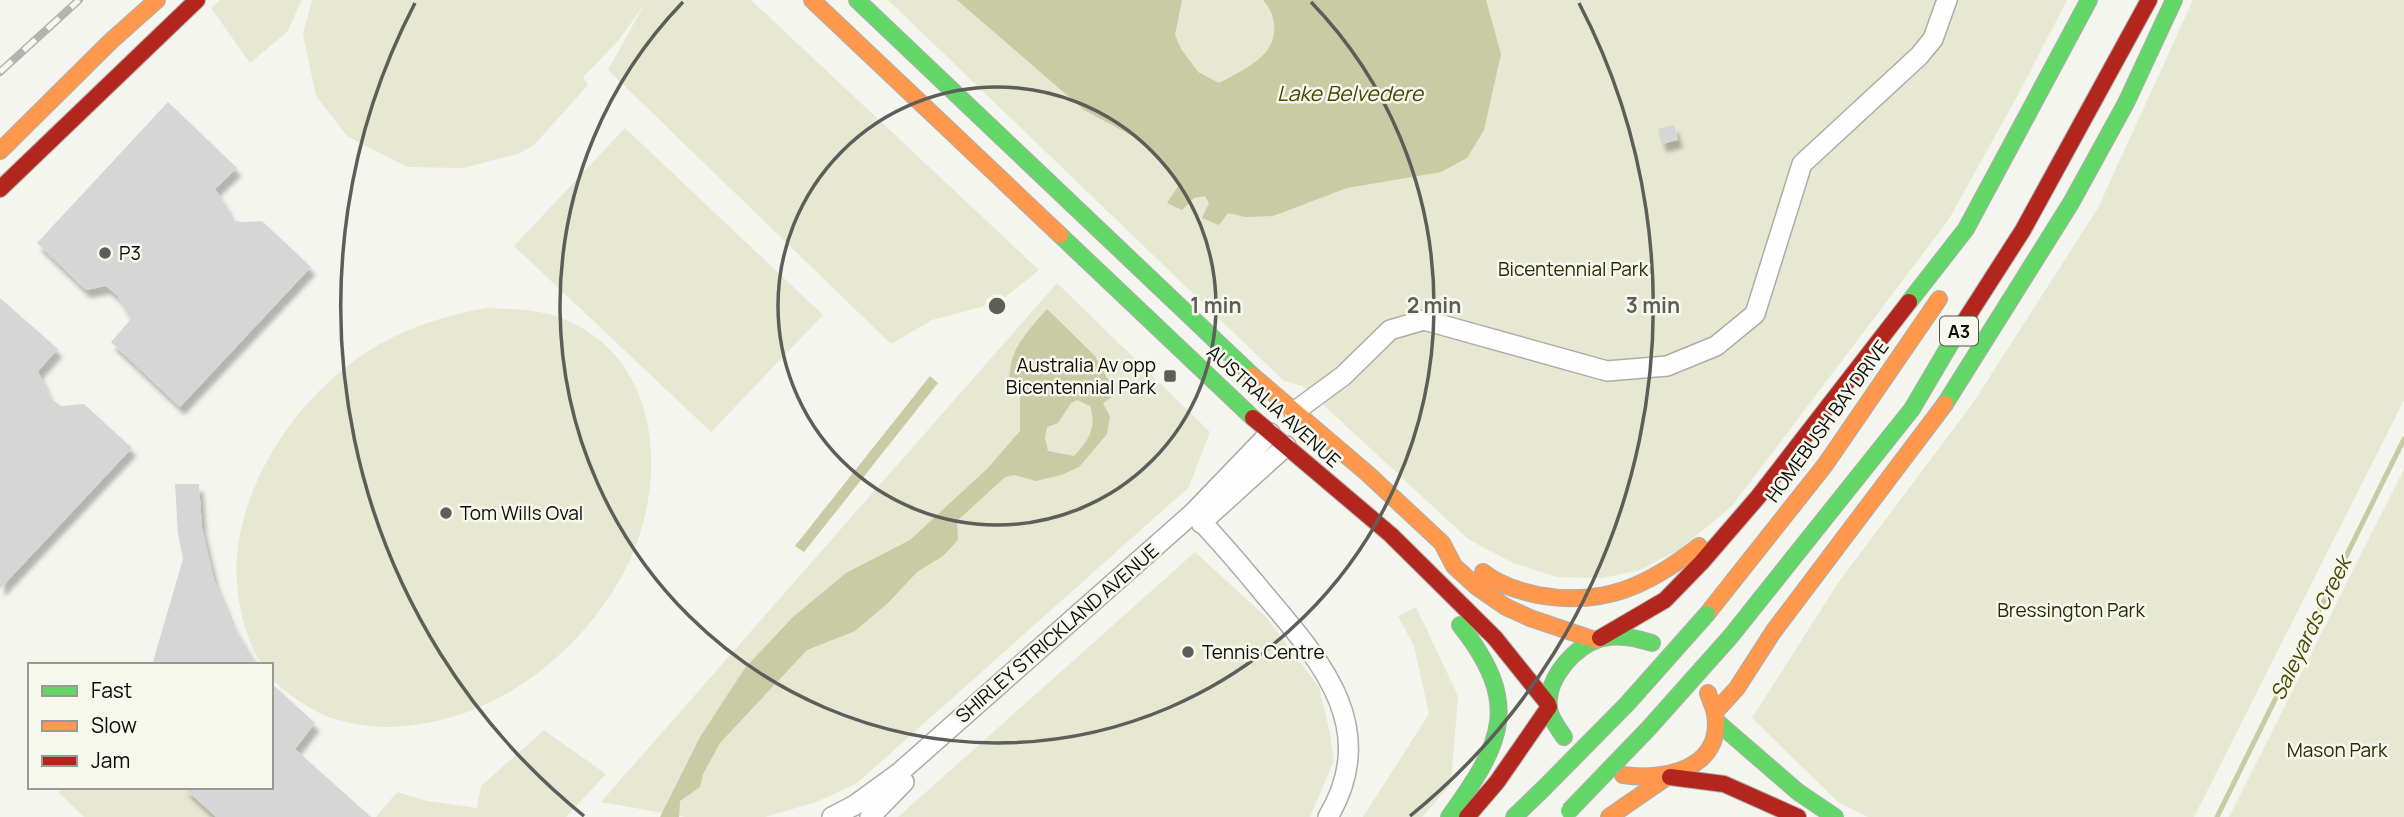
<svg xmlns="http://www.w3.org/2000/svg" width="2404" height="817" viewBox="0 0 2404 817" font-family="Manrope,sans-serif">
	<defs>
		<filter id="shadow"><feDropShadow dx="4.5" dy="8" stdDeviation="2" flood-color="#0004"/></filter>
	</defs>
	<rect width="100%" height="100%" fill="#f4f5ef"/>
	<path fill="#e6e8d1" d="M 220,0 L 302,0 L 287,32 L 250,63 L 211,8 Z
		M 312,0 L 751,0 L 1039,270 L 999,302 L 932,320 L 891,344 L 608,70 L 644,5 L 618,41 L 583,77 L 588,85 L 534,145 L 518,154 L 463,168 L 407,167 L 347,136 L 316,96 L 303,34 Z
		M 888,0 L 2067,0 L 2019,93 L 1949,219 L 1732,506 L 1680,549 L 1640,570 L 1603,578 L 1556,577 L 1511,562 L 1468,539 L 1303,386 L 1284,381 Z
		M 2193,0 L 2404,0 L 2404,400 L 2194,817 L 1868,817 L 1839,803 L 1752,718 L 1838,583 L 1973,403 L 2098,208 Z
		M 625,128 L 823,315 L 711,432 L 514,246 Z
		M 1057,283 L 1210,432 L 1189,487 L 856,784 L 816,802 L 765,817 L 686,817 L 601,802 Z
		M 486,308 C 507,309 528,309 549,314 C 661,347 671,476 627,566 C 592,637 522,699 445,719 C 405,729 366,731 326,716 C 314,711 275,688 271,675 C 270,672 271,668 271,665 L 263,665 C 251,649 245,630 241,611 C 219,516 282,412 358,358 C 397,330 439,317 486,308 Z
		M 2404,469 L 2404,817 L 2229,817 Z
		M 1195,552 L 1266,617 L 1319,687 L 1330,733 L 1334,761 L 1310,817 L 898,817 Z
		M 1416,607 L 1458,696 L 1451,784 L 1422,817 L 1363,817 L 1429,714 L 1414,646 L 1398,616 Z
		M 544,730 L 606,774 L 566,817 L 376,817 L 397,792 L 427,801 L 477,808 L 481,786 Z
		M 64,787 L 183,787 L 216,817 L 84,817 L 58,792 Z"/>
	<path fill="#c8cba3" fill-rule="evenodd" d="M 957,0 L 1182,0 L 1175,35 L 1181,49 L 1198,72 L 1219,83 C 1234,75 1255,65 1266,52 C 1279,36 1276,14 1263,0 L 1486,0 L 1501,54 L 1484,130 L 1467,158 L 1441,172 L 1347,188 L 1273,216 L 1245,217 L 1228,213 L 1219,225 L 1202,218 L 1209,203 L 1205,196 L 1194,198 L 1182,210 L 1167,203 L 1179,185 L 1142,141 L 1084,110 Z
		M 1047,309 L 1095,356 L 1116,394 L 1103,403 L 1110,417 L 1107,434 L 1079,467 L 1061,475 L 1036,481 L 1014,475 L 1005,477 L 957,521 L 958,540 L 943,556 L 917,572 L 889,602 L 855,631 L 807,650 L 720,743 L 703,774 L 700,787 L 680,801 L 679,817 L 660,817 L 700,737 L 745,668 L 793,617 L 846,573 L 910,540 L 988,468 L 1020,431 L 1020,395 L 1016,387 L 1007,387 C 1010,377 1010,363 1014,354 C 1021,337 1035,323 1047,309 ZM 1077,400 L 1090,406 C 1097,427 1089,441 1074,456 L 1048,451 L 1045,438 L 1047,427 L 1058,423 L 1071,403 Z
		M 930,376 L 938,383 L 804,552 L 795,546 Z"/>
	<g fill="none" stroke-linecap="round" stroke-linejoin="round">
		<path stroke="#c8cba3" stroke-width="5" d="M 2217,817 L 2404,439"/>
	</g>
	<path fill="#d6d6d6" filter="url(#shadow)" d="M 168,102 L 237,168 L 215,189 L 226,206 L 232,220 L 242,222 L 262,221 L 311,267 L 180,407 L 111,342 L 131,319 L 118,296 L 106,286 L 86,290 L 37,243 Z
		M 1674,125 L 1678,140 L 1662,144 L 1658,129 Z
		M 0,298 L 58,349 L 38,371 L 50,398 L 61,406 L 84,404 L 132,448 L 0,589 Z
		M 175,484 L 199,484 L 202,528 L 214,580 L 232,624 L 257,665 L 152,665 L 183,559 L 178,533 Z
		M 271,683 L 315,723 L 295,749 L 371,817 L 216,817 L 183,787 L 271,787 Z"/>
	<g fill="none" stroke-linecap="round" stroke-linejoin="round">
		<defs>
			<path id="street" d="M 1294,412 L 1343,376 L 1390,330 L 1424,320 L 1607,371 L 1667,366 L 1716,346 L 1755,314 L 1802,164 L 1919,56 L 1933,39 L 1947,0
				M 1194,514 C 1219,540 1242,567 1265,595 C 1321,661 1381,728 1328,817
				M 1201,523 L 1286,446
				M 832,817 L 855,805 L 899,773 L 1193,513 L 1270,433
				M 870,817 L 904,782"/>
			<path id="fast" d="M 857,0 L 1253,376
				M 1060,235 L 1253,418
				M 1909,302 L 1966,229 L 2089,0
				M 1945,404 L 2071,203 L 2126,103 L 2174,0
				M 1731,636 L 1912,409 L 1955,336
				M 1716,721 L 1798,792 L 1835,817
				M 1564,737 C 1558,728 1550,718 1549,708 C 1545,679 1576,644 1603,638 C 1619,634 1637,638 1652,643
				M 1449,817 C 1503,742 1522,704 1460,625
				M 1514,817 L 1544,788"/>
			<path id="slow" d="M 812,0 L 1060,235
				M 0,151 L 111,41 L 157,0
				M 1253,376 L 1368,474 L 1442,543 L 1454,566 L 1477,587 L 1506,607 L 1530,618 L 1595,640
				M 1483,572 C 1499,585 1518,591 1538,595 C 1603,607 1648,586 1699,546
				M 1707,614 L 1825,465 L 1939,299
				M 1716,711 L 1737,688 L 1773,632 L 1945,404
				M 1623,775 C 1664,781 1724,769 1715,714 C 1714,707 1710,700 1708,693
				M 1609,817 L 1664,779"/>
			<path id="jam" d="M 0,189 L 197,0
				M 1955,336 L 2023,230 L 2149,0
				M 1253,418 L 1391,535 L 1495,638 L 1548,704
				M 1600,638 L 1665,600 L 1701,563 L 1758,497 L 1909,302
				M 1670,777 L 1724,784 L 1798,817
				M 1467,817 L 1497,782 L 1549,707"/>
		</defs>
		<use href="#street" stroke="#acada9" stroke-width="22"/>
		<use href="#fast" stroke="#acada9" stroke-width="18"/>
		<use href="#slow" stroke="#acada9" stroke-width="18"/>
		<use href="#jam" stroke="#acada9" stroke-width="18"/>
		<use href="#street" stroke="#fdfefd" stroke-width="19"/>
		<use href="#fast" stroke="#63d668" stroke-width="16"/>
		<use href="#slow" stroke="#ff974d" stroke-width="16"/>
		<use href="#jam" stroke="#b3261e" stroke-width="16"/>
		<defs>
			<path id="rail" d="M 0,72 L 79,0"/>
		</defs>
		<use href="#rail" stroke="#b3b3b1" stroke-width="8"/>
		<use href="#rail" stroke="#f6f7ed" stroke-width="5" stroke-dasharray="16" stroke-linecap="butt"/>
		<defs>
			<path id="fast-bridge" d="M 1544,788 L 1627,704 L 1707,614
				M 1569,811 L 1649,728 L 1731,636"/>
		</defs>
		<use href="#fast-bridge" stroke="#b1b2a5" stroke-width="18" stroke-linecap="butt"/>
		<use href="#fast-bridge" stroke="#63d668" stroke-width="16"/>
	</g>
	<g fill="none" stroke="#5d5e5a" stroke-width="3.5">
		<circle cx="997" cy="306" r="219"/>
		<path d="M1311 2A437 437 0 1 1 683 2"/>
		<path d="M584 816A656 656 0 0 1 415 3M1579 3A656 656 0 0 1 1410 816"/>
	</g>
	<g fill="#5d5e5a" stroke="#f6f7ed" stroke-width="2.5">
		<circle cx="105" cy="253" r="7"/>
		<rect x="1163" y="369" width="14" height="14" rx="3.5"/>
		<circle cx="446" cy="513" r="7"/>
		<circle cx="1188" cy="652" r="7"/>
	</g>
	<g text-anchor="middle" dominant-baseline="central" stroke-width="5" stroke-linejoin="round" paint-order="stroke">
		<rect fill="#f6f7ed" stroke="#52524d" stroke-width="2" x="1940" y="316.5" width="38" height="29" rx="5"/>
		<g font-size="18" font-weight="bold" fill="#0c0c09">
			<text x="1959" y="331">A3</text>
		</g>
		<g font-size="19" fill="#0c0c09" stroke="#f6f7ed" text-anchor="start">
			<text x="119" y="253">P3</text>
			<text x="1156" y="365" text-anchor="end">Australia Av opp<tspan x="1156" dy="22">Bicentennial Park</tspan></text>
			<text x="460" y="513">Tom Wills Oval</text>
			<text x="1202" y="652">Tennis Centre</text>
		</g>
		<g font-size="19" fill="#2a2b00" stroke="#f6f7ed">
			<text x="1573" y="269">Bicentennial Park</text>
			<text x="2071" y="610">Bressington Park</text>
			<text x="2337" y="750">Mason Park</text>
		</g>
		<g font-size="19" fill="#0c0c09" stroke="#f6f7ed">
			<text transform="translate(1274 406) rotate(42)">AUSTRALIA AVENUE</text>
			<text transform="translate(1827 421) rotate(-54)">HOMEBUSH BAY DRIVE</text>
			<text transform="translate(1057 633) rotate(-41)">SHIRLEY STRICKLAND AVENUE</text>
		</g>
		<g font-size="21" font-style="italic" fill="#444601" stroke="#f6f7ed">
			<text x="1350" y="93">Lake Belvedere</text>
			<text transform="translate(2310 628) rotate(-64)">Saleyards Creek</text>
		</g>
	</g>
	<circle cx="997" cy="306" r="10" fill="#5d5e5a" stroke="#f6f7ed" stroke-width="3.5"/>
	<g font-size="21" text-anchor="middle" font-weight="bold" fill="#5d5e5a" stroke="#f6f7ed" stroke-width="5" stroke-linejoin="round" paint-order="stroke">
		<text x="1216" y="313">1 min</text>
		<text x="1434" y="313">2 min</text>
		<text x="1653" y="313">3 min</text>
	</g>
	<rect x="28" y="663" width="245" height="126" fill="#f6f7ed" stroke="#989992" stroke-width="2"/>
	<rect x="42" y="686" width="35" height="10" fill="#63d668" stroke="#989992" stroke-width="2"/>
	<text x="91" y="698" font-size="21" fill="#0c0c09">Fast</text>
	<rect x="42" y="721" width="35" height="10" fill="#ff974d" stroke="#989992" stroke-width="2"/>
	<text x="91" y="733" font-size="21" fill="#0c0c09">Slow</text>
	<rect x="42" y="756" width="35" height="10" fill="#b3261e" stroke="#989992" stroke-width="2"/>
	<text x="91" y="768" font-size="21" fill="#0c0c09">Jam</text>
</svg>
